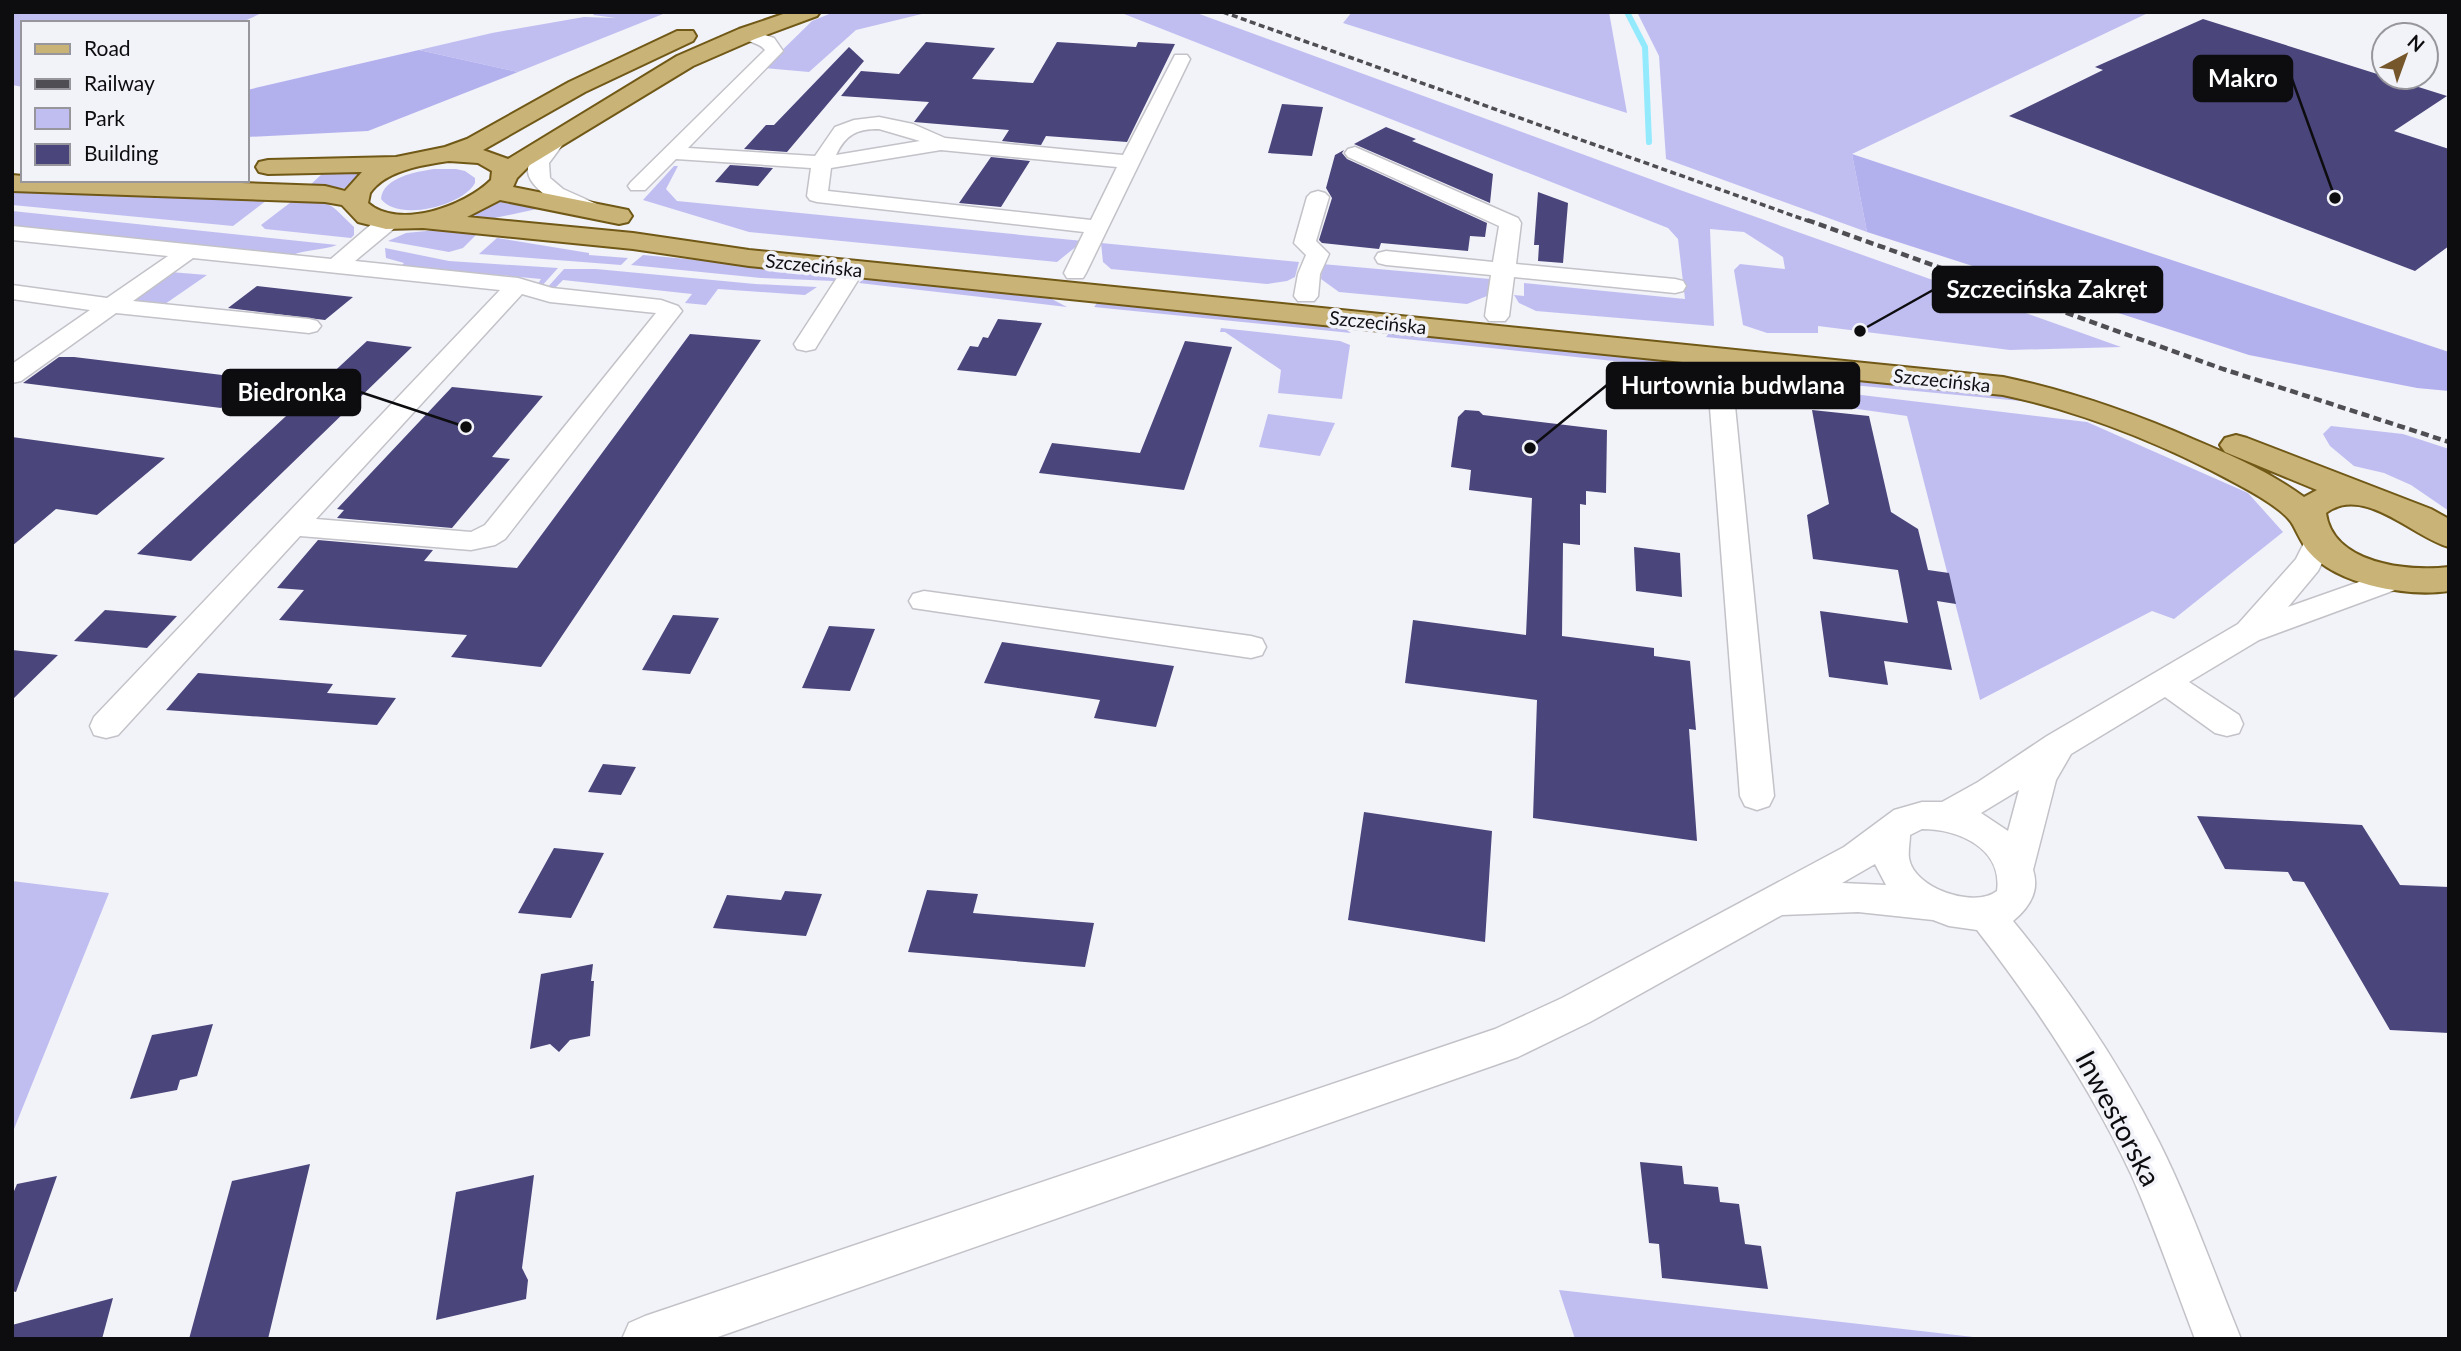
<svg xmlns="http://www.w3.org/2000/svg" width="2461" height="1351" viewBox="0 0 2461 1351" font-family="Lato,sans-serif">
	<rect width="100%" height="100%" fill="#f2f2f9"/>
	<path fill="#c0bef1" d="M 12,12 L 264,12 L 240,23 L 23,23 L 23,87 L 12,85 Z
		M 596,12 L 668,12 L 518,72 L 419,50 L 492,33 L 584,17 L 616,18 L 593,15 Z
		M 834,12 L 930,12 L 856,30 L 809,72 L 764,68 L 812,21 Z
		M 1119,12 L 1194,12 L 1680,190 L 2121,347 L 2010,350 L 1818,326 L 1818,333 L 1767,333 L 1743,325 L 1734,270 L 1740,264 L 1785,269 L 1783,257 L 1744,232 L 1710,229 L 1714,326 L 1536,311 L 1519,303 L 1514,295 L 1524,296 L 1524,283 L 1685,299 L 1678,239 L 1668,228 Z
		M 1352,12 L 1609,12 L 1627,113 L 1343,23 Z
		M 1637,12 L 2150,12 L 1852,154 L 1867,232 L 1666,159 L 1659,56 Z
		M 674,166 L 678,166 L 666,189 L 677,201 L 1083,241 L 1057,262 L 749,232 L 643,200 Z
		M 434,169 L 456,169 L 465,171 L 475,178 L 475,183 C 463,206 398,222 381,199 C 383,177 416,172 434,169 Z
		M 323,173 L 373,173 L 347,188 L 308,187 Z
		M 12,190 L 271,197 L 233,226 L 12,205 Z
		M 295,199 C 332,201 329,203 354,227 L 354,235 L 351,238 L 265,229 L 261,225 Z
		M 496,200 L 537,209 L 490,219 L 460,216 Z
		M 12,211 L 337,245 C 324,250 303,250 293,255 L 21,228 L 12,227 Z
		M 447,229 L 479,232 L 463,248 L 449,252 L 388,241 L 406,233 Z
		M 497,238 L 589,253 L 589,255 L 628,258 L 621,265 L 479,254 Z
		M 1101,243 L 1299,262 L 1295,277 L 1287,281 L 1267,284 L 1111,269 L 1103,262 Z
		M 385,248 L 449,261 L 558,268 L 540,288 L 536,287 L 541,279 L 401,266 L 404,263 L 386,258 Z
		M 643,255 L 832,272 L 836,276 L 834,281 L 761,278 L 631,265 Z
		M 1322,264 L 1490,279 L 1487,296 L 1467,304 L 1339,292 L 1321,279 Z
		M 564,269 L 596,269 L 755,284 L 817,287 L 805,295 L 718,289 L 706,305 L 685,303 L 692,294 L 563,280 L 553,290 L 546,289 Z
		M 170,272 L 207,275 L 165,304 L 132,301 Z
		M 878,278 L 1048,297 L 1067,307 L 859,283 L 862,280 Z
		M 1110,301 L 1340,325 L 1351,333 L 1094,307 L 1097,303 Z
		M 1221,328 L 1340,341 L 1350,345 L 1342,399 L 1278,393 L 1281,370 L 1225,332 L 1220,332 Z
		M 1390,332 L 1687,359 L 1708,371 L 1386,337 Z
		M 1739,365 L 2071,397 L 2105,409 L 1831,383 L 1770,382 L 1732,376 L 1734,368 Z
		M 1756,388 L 1789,392 L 1853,394 L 2087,422 L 2248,493 L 2283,532 L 2174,619 L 2152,611 L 1980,700 L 1907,416 L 1758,395 Z
		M 1268,414 L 1335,423 L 1320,456 L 1259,447 Z
		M 2331,426 L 2403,434 L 2449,449 L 2449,511 L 2411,485 L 2384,473 L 2354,466 L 2330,446 L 2323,434 Z
		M 12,881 L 109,893 L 12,1134 Z
		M 1559,1290 L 1991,1339 L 1575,1339 Z"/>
	<path fill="#b3b0ee" d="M 419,50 L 518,72 L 368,131 L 247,137 L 247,90 Z
		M 1852,154 L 2449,352 L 2449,391 L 2417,388 L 2249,355 L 1867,232 Z"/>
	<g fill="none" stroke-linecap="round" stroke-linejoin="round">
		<path stroke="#93eafd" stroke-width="6" d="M 1627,12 L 1645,47 L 1649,142"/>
	</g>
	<path fill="#4a457b" d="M 2203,19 L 2447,96 L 2394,131 L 2449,149 L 2449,246 L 2415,271 L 2009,116 L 2103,70 L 2095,67 Z
		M 926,42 L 995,48 L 972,79 L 1033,83 L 1057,42 L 1136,47 L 1138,42 L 1175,44 L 1127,142 L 1046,136 L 1041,145 L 1002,141 L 1009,130 L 914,122 L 929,102 L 841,96 L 861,71 L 899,74 Z
		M 849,47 L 864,61 L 787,152 L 744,149 L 766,125 L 774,125 Z
		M 1282,104 L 1323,107 L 1312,156 L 1268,153 Z
		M 1386,127 L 1416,139 L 1412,141 L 1493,174 L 1490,203 L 1354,144 Z
		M 1344,150 L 1342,153 L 1347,159 L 1487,223 L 1485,237 L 1470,236 L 1468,251 L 1381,243 L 1379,249 L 1322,243 L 1319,240 L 1332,198 L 1326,188 L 1335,155 Z
		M 991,157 L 1030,161 L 1001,207 L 959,203 Z
		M 730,165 L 773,168 L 758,186 L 715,182 Z
		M 1538,192 L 1568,203 L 1563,263 L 1538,261 L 1539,245 L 1534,245 Z
		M 257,286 L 353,297 L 325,320 L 228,308 Z
		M 998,319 L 1042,323 L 1016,376 L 957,370 L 970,346 L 978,347 L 983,337 L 988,338 Z
		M 690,334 L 761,340 L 541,667 L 451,657 L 467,635 L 279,620 L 304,590 L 277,588 L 318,540 L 433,550 L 424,561 L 517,568 Z
		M 367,341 L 412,347 L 191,561 L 137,554 Z
		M 1185,341 L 1232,347 L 1184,490 L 1039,473 L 1052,443 L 1140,453 Z
		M 59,357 L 74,357 L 255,379 L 221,408 L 23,383 Z
		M 452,387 L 543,396 L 492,457 L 510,459 L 452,528 L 337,518 L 344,510 L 337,509 Z
		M 1465,410 L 1479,411 L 1483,415 L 1607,430 L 1606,493 L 1586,491 L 1586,505 L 1580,504 L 1580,545 L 1563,543 L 1562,636 L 1654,648 L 1654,656 L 1690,661 L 1696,730 L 1689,729 L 1697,841 L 1533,818 L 1537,700 L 1405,683 L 1413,620 L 1526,635 L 1532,498 L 1469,490 L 1471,470 L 1451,467 L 1458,417 Z
		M 1812,410 L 1869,416 L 1891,512 L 1918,529 L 1928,570 L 1949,573 L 1956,604 L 1937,601 L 1952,670 L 1884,661 L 1888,685 L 1829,677 L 1820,611 L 1908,623 L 1898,570 L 1813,559 L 1807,515 L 1829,504 Z
		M 12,437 L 165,458 L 97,515 L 56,509 L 12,546 Z
		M 1634,547 L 1680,553 L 1682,597 L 1636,591 Z
		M 105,610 L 177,616 L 147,648 L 74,641 Z
		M 673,615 L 719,618 L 690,674 L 642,670 Z
		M 829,626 L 875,629 L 850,691 L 802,688 Z
		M 1002,642 L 1174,666 L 1156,727 L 1094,718 L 1100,700 L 984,683 Z
		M 12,650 L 58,655 L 12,700 Z
		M 198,673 L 333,684 L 327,693 L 396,698 L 377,725 L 166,710 Z
		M 603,764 L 636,767 L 621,795 L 588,792 Z
		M 1364,812 L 1492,831 L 1485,942 L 1348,920 Z
		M 2197,816 L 2362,825 L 2400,885 L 2449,887 L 2449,1033 L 2390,1030 L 2304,882 L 2293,881 L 2288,872 L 2225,869 Z
		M 554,848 L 604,853 L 571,918 L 518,913 Z
		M 927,890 L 978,894 L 973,913 L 1094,923 L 1085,967 L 908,952 Z
		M 785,891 L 822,894 L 806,936 L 713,928 L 727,895 L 781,900 Z
		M 593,964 L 591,981 L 594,981 L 590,1036 L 570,1040 L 559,1052 L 550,1044 L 530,1049 L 541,974 Z
		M 213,1024 L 197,1076 L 180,1080 L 177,1090 L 130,1099 L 152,1035 Z
		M 1640,1162 L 1682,1166 L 1684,1184 L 1718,1187 L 1720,1202 L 1739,1204 L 1745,1244 L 1761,1246 L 1768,1289 L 1662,1278 L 1659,1244 L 1649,1243 Z
		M 310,1164 L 268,1339 L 189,1339 L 232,1181 Z
		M 534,1175 L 522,1268 L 528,1280 L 526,1299 L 436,1320 L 456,1192 Z
		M 57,1176 L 16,1292 L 12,1291 L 12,1196 L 17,1184 Z
		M 113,1298 L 102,1339 L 12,1339 L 12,1325 Z"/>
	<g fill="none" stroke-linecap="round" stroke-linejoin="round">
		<defs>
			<path id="minor" d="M 747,29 L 774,38 L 783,51 L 688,148 L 815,156 L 835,127 L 854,120 L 879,117 L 913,124 L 945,138 L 1123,155 L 1175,55 L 1187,55 L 1190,59 L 1086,273 L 1083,278 L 1067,278 L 1064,273 L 1084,232 L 817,202 L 810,200 L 807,196 L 811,168 L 676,159 L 645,190 L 631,190 L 628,186 L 631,182 L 765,50 C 758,41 745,43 738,34 ZM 879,129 L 920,141 L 836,155 C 846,134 857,129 879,129 ZM 941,150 L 1117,167 L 1091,220 L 828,191 L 831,168 Z
				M 556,134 L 563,136 L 566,140 L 549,163 L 550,178 L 563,189 L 601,206 L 604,211 L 601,216 C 582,220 530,193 528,172 C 527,165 532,158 536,152 C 542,144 547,136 556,134 Z
				M 1355,147 L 1518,218 L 1521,223 L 1516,264 L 1675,279 L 1683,281 L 1686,286 L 1683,291 L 1675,293 L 1514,277 L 1509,316 L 1505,321 L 1489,321 L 1485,316 L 1491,275 L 1386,265 L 1378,263 L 1375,258 L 1378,253 L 1386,251 L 1493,262 L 1499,226 L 1348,157 L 1345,153 L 1348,149 Z
				M 1318,191 L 1325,193 L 1329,197 L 1316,241 L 1329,254 L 1320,274 L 1318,296 L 1314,301 L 1298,301 L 1294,296 L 1298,274 L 1306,255 L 1294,243 L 1307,197 L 1311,193 Z
				M 389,215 L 397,216 L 400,221 L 397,226 L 355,261 L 518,278 L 552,288 L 661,300 L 678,306 L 682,311 L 505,539 L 495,545 L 471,550 L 300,536 L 118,735 L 106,738 L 94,735 L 90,726 L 94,717 L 500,290 L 193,258 L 133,301 L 309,319 L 317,321 L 321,326 L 317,331 L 309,333 L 116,313 L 21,381 L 12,383 L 12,364 L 90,310 L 12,299 L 12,285 L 107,298 L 168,256 L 12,240 L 12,226 L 331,259 L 381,216 ZM 522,294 L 550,302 L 656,313 L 485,525 L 471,532 L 316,519 Z
				M 854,262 L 862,264 L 865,269 L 818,344 L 815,349 L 806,351 L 797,349 L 794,344 L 846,264 Z
				M 1718,349 L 1727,351 L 1730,356 L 1774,796 L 1769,806 L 1757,810 L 1745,806 L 1740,796 L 1706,356 L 1709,351 Z
				M 2319,531 L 2329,533 L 2333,540 L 2318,571 L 2288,607 L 2393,570 L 2403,573 L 2408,580 L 2403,587 L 2259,640 L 2189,682 L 2239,715 L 2243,724 L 2239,733 L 2227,736 L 2215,733 L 2165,697 L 2071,754 L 2056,780 L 2033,870 C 2040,891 2029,908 2013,921 C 2069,989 2119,1063 2159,1142 C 2191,1206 2214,1273 2241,1339 L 2195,1339 C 2174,1284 2155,1228 2131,1174 C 2090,1087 2036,1006 1977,930 L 1949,926 L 1933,920 L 1858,912 L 1782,915 L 1590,1022 L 1518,1057 L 712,1339 L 622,1339 L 629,1323 L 645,1316 L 1495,1029 L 1562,998 L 1844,847 L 1894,810 L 1922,802 L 1942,802 L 1978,782 L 2047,736 L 2238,624 L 2296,559 L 2309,533 ZM 2019,790 L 2008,831 L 1981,813 ZM 1922,829 C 1958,829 2003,848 1997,891 C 1974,909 1913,888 1909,858 C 1908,851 1910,842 1910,835 ZM 1875,864 L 1886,885 L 1842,883 Z
				M 924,591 L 1251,636 L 1262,639 L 1266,647 L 1262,655 L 1251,658 L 913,608 L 909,601 L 913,594 Z"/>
			<path id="major" d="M 789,12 L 820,12 L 817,16 L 755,39 L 693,66 L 530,165 L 517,178 L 513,187 L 628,210 L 632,216 L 628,222 L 619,224 L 500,200 L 467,217 L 633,233 L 749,250 L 2003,377 C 2070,391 2133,413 2195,440 C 2233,456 2270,472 2304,497 L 2317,490 L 2225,452 L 2220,445 L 2225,438 L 2236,435 L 2247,438 L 2431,509 L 2449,519 L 2449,547 C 2414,538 2364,484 2326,513 C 2333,564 2408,572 2449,567 L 2449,591 C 2408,597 2337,585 2309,552 C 2302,544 2298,534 2293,525 C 2286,511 2252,492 2237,484 C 2165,445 2083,412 2003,395 L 749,266 L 633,249 L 423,228 L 386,229 L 358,222 L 342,205 L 325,202 L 12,191 L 12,175 L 23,176 L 23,180 L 151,180 L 325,186 L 345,191 L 362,172 L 268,174 L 259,172 L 256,167 L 259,162 L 268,160 L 396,157 L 445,147 L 467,139 L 569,82 L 677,31 L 693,31 L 696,36 L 693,41 L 585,92 L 483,150 L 508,159 L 677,56 L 739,29 ZM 449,161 L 478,163 L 492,171 L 491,180 C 465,206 399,230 368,203 L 370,193 C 386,170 423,165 449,161 Z"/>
		</defs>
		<use href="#minor" stroke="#c2c2c8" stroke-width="3"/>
		<use href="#major" stroke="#705817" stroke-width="4"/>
		<use href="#minor" fill="#fff" fill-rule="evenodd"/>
		<use href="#major" fill="#cab376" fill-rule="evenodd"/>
		<path stroke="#4f4f53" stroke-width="3.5" stroke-dasharray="6 3.5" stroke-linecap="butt" d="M 1223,12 L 1811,222"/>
		<path stroke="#4f4f53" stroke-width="4.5" stroke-dasharray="8 4.5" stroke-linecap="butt" d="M 1807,220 L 2223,369 L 2449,442"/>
	</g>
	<g text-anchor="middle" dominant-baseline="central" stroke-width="7" stroke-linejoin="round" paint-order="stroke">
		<g font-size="19" fill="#0d0d10" stroke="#f2f2f9">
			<text transform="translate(814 265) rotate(6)">Szczecińska</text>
			<text transform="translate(1378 322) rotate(6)">Szczecińska</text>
			<text transform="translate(1942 380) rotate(6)">Szczecińska</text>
		</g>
		<g font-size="28" fill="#0d0d10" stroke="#f2f2f9">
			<text transform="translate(2119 1118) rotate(62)">Inwestorska</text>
		</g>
	</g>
	<path fill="none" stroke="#0d0d10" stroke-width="2.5" d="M2335 198L2292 79M1860 331L1933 290M1530 448L1607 385M466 427L360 392"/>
	<g fill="#0d0d10" stroke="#f2f2f9" stroke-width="2.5">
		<circle cx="2335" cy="198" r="7"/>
		<circle cx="1860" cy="331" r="7"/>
		<circle cx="1530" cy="448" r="7"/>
		<circle cx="466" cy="427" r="7"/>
	</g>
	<g fill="#0d0d10" stroke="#0d0d10" stroke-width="2.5">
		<rect x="2194" y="56" width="98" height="45" rx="7"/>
		<rect x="1933" y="267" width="229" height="45" rx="7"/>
		<rect x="1607" y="363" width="252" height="45" rx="7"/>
		<rect x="223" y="370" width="137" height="45" rx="7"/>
	</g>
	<g font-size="24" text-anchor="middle" font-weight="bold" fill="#fff">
		<text x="2243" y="87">Makro</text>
		<text x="2047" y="298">Szczecińska Zakręt</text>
		<text x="1733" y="394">Hurtownia budwlana</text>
		<text x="292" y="401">Biedronka</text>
	</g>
	<rect width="2461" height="1351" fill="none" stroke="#0d0d10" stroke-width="28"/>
	<rect x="21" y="21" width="228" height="161" fill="#f2f2f9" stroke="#96969c" stroke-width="2"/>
	<rect x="35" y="44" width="35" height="10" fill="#cab376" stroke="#96969c" stroke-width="2"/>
	<text x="84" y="56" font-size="21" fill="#0d0d10">Road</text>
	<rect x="35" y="79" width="35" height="10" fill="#4f4f53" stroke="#96969c" stroke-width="2"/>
	<text x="84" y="91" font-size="21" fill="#0d0d10">Railway</text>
	<rect x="35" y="108" width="35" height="21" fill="#c0bef1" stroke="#96969c" stroke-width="2"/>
	<text x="84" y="126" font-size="21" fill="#0d0d10">Park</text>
	<rect x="35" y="144" width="35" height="21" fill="#4a457b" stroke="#96969c" stroke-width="2"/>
	<text x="84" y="161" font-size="21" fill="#0d0d10">Building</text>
	<g transform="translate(2405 56) rotate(41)"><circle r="33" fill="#f2f2f9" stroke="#96969c" stroke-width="2"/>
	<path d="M0-5L12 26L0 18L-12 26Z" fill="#75572b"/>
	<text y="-10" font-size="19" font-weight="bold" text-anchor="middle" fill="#0d0d10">N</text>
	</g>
</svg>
